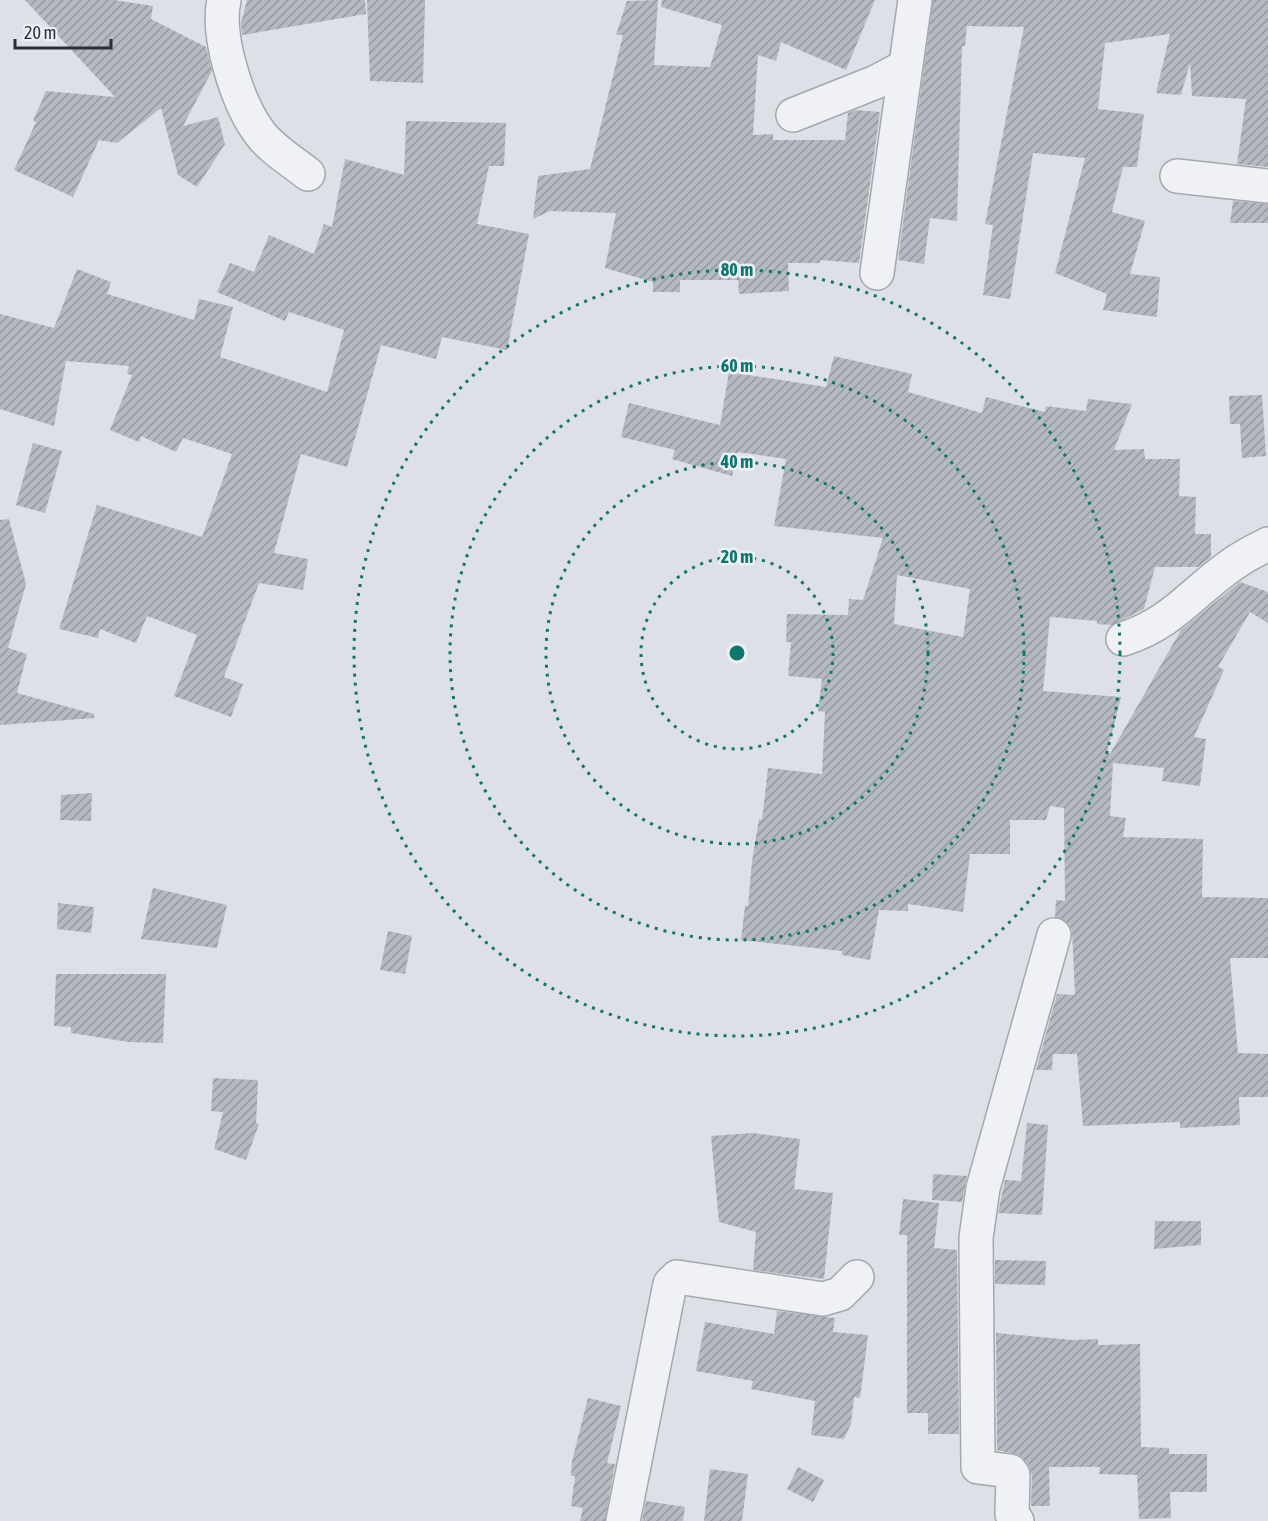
<svg xmlns="http://www.w3.org/2000/svg" width="1268" height="1521" viewBox="0 0 1268 1521" font-family="'Asap Condensed',sans-serif">
	<defs>
		<pattern id="building-hatch" width="6" height="6" patternUnits="userSpaceOnUse" patternTransform="scale(1.5)"><rect width="6" height="6" fill="#b5bac2"/><path d="M-1 1l2-2M0 6l6-6M5 7l2-2" fill="none" stroke="#93989f"/></pattern>
	</defs>
	<rect width="100%" height="100%" fill="#dde0e6"/>
	<path fill="url(#building-hatch)" fill-rule="evenodd" d="M 25,0 L 114,0 L 153,6 L 151,19 L 206,47 L 212,71 L 183,126 L 218,117 L 225,144 L 197,187 L 178,175 L 161,108 L 117,143 L 99,140 L 73,197 L 14,170 L 36,122 L 33,121 L 46,91 L 115,97 Z
		M 247,0 L 365,0 L 366,14 L 242,35 L 241,23 Z
		M 367,0 L 425,0 L 423,83 L 370,81 Z
		M 658,0 L 654,65 L 710,67 L 722,25 L 661,7 L 662,0 L 875,0 L 846,70 L 781,42 L 776,61 L 758,55 L 753,135 L 773,134 L 773,140 L 845,140 L 848,113 L 856,110 L 880,112 L 859,263 L 820,260 L 820,263 L 788,263 L 789,291 L 739,294 L 738,280 L 680,280 L 680,292 L 653,292 L 653,282 L 605,268 L 616,213 L 550,211 L 533,219 L 538,176 L 590,169 L 623,35 L 616,35 L 627,1 Z
		M 933,0 L 1268,0 L 1268,167 L 1237,164 L 1246,99 L 1192,96 L 1190,63 L 1181,95 L 1156,93 L 1170,34 L 1105,43 L 1098,109 L 1144,114 L 1137,167 L 1123,167 L 1112,212 L 1145,221 L 1130,274 L 1160,277 L 1157,317 L 1103,310 L 1107,294 L 1055,273 L 1085,158 L 1033,153 L 1010,299 L 983,295 L 993,225 L 985,224 L 1024,27 L 967,26 L 965,46 L 962,46 L 957,221 L 930,218 L 924,264 L 898,260 Z
		M 406,121 L 506,123 L 504,166 L 489,166 L 477,224 L 529,234 L 507,350 L 442,337 L 436,359 L 381,345 L 347,467 L 301,454 L 274,553 L 308,559 L 303,590 L 259,583 L 224,677 L 243,684 L 231,717 L 174,696 L 197,635 L 147,616 L 136,643 L 100,629 L 98,638 L 59,629 L 97,505 L 202,537 L 232,454 L 183,438 L 176,452 L 141,436 L 139,442 L 110,430 L 132,375 L 127,374 L 129,366 L 66,361 L 54,426 L 0,409 L 0,314 L 54,328 L 77,269 L 111,282 L 107,294 L 194,320 L 199,299 L 233,307 L 220,357 L 327,392 L 344,330 L 289,312 L 285,321 L 217,292 L 230,263 L 254,272 L 269,235 L 314,254 L 324,224 L 332,227 L 345,159 L 404,175 Z
		M 1233,201 L 1268,204 L 1268,223 L 1230,223 Z
		M 834,356 L 912,374 L 908,392 L 982,413 L 986,397 L 1045,412 L 1046,406 L 1086,411 L 1088,399 L 1132,404 L 1114,450 L 1144,449 L 1145,459 L 1180,459 L 1179,496 L 1196,497 L 1195,534 L 1211,534 L 1211,557 L 1198,567 L 1155,567 L 1144,609 L 1112,625 L 1097,624 L 1097,621 L 1050,617 L 1043,691 L 1121,697 L 1107,752 L 1110,754 L 1181,630 L 1240,582 L 1268,592 L 1268,623 L 1250,612 L 1218,667 L 1224,670 L 1194,737 L 1206,739 L 1200,786 L 1162,781 L 1164,768 L 1113,763 L 1110,816 L 1126,818 L 1123,837 L 1203,839 L 1202,897 L 1268,898 L 1268,958 L 1230,958 L 1238,1053 L 1268,1054 L 1268,1097 L 1239,1097 L 1240,1125 L 1180,1128 L 1180,1122 L 1083,1126 L 1077,1054 L 1053,1054 L 1052,1070 L 1036,1070 L 1057,994 L 1075,995 L 1072,930 L 1067,922 L 1055,917 L 1056,900 L 1065,901 L 1064,808 L 1050,806 L 1046,820 L 1010,820 L 1010,854 L 970,854 L 963,912 L 908,904 L 908,911 L 879,910 L 870,960 L 842,955 L 842,951 L 741,940 L 745,906 L 748,906 L 752,861 L 759,819 L 762,820 L 768,768 L 822,774 L 825,712 L 818,711 L 822,679 L 788,676 L 791,642 L 786,642 L 787,614 L 848,615 L 849,599 L 863,600 L 883,538 L 774,526 L 786,459 L 738,452 L 732,476 L 672,459 L 675,450 L 621,437 L 629,403 L 720,425 L 729,372 L 826,387 ZM 897,575 L 970,589 L 963,637 L 894,624 Z
		M 1262,395 L 1266,456 L 1242,458 L 1240,424 L 1230,424 L 1229,396 Z
		M 33,443 L 62,451 L 45,513 L 16,505 Z
		M 9,519 L 26,584 L 8,648 L 27,654 L 17,693 L 94,714 L 94,718 L 0,725 L 0,520 Z
		M 92,793 L 91,821 L 60,820 L 61,795 Z
		M 153,888 L 227,905 L 217,948 L 141,939 Z
		M 58,903 L 94,907 L 91,933 L 57,929 Z
		M 388,931 L 412,936 L 405,974 L 380,970 Z
		M 56,974 L 166,974 L 163,1043 L 129,1042 L 71,1033 L 71,1027 L 54,1026 Z
		M 213,1078 L 258,1080 L 256,1123 L 259,1124 L 246,1160 L 214,1149 L 223,1112 L 211,1111 Z
		M 1027,1123 L 1048,1125 L 1042,1215 L 998,1213 L 1005,1180 L 1021,1181 Z
		M 753,1133 L 800,1139 L 794,1189 L 833,1193 L 824,1279 L 753,1270 L 756,1232 L 719,1222 L 711,1136 Z
		M 933,1174 L 967,1176 L 962,1202 L 932,1200 Z
		M 903,1199 L 939,1203 L 934,1248 L 957,1250 L 959,1434 L 928,1434 L 928,1413 L 907,1413 L 907,1235 L 899,1235 Z
		M 1155,1221 L 1201,1221 L 1201,1245 L 1154,1249 Z
		M 995,1260 L 1046,1261 L 1045,1285 L 995,1284 Z
		M 777,1311 L 835,1318 L 833,1332 L 868,1335 L 860,1398 L 854,1397 L 851,1424 L 844,1439 L 811,1435 L 815,1401 L 751,1389 L 753,1381 L 696,1371 L 705,1322 L 774,1334 Z
		M 996,1333 L 1072,1340 L 1098,1339 L 1098,1345 L 1140,1344 L 1141,1447 L 1169,1448 L 1169,1454 L 1207,1454 L 1207,1492 L 1170,1492 L 1171,1518 L 1139,1519 L 1137,1475 L 1099,1474 L 1100,1467 L 1049,1467 L 1050,1506 L 1031,1506 L 1032,1475 L 1028,1464 L 1019,1455 L 997,1450 Z
		M 588,1398 L 621,1406 L 607,1463 L 615,1464 L 605,1521 L 580,1521 L 583,1508 L 571,1506 L 575,1476 L 571,1476 L 572,1461 Z
		M 798,1467 L 824,1480 L 813,1502 L 787,1489 Z
		M 710,1469 L 748,1474 L 742,1521 L 704,1521 Z
		M 646,1501 L 685,1507 L 683,1521 L 642,1521 Z"/>
	<g fill="none" stroke-linecap="round" stroke-linejoin="round">
		<defs>
			<path id="minor" d="M 224,0 C 216,36 237,102 259,132 C 270,148 293,162 308,174
				M 793,115 L 876,82 L 904,67
				M 1177,176 L 1268,186
				M 877,273 L 915,0
				M 1123,639 C 1176,622 1195,588 1239,560 C 1248,554 1258,549 1268,544
				M 623,1521 L 670,1284 L 677,1277 L 823,1299 L 840,1294 L 857,1277
				M 1017,1521 L 1012,1514 L 1013,1475 L 1010,1471 L 978,1467 L 976,1238 L 983,1188 L 1054,935"/>
		</defs>
		<use href="#minor" stroke="#a3a7b0" stroke-width="36"/>
		<use href="#minor" stroke="#f0f1f5" stroke-width="33"/>
	</g>
	<g fill="none" stroke="#0f766e" stroke-width="3" stroke-dasharray="3 6">
		<circle cx="737" cy="653" r="96"/>
		<circle cx="737" cy="653" r="191"/>
		<circle cx="737" cy="653" r="287"/>
		<circle cx="737" cy="653" r="383"/>
	</g>
	<circle cx="737" cy="653" r="9" fill="#0f766e" stroke="#eceff4" stroke-width="3"/>
	<g font-size="18" text-anchor="middle" font-weight="bold" fill="#0f766e" stroke="#eceff4" stroke-width="5" stroke-linejoin="round" paint-order="stroke">
		<text x="737" y="276">80 m</text>
		<text x="737" y="372">60 m</text>
		<text x="737" y="468">40 m</text>
		<text x="737" y="563">20 m</text>
	</g>
	<path d="M15 39v9h96v-9" fill="none" stroke="#282e3c" stroke-width="3"/>
	<text x="24" y="39" font-size="18" fill="#282e3c" stroke="#eceff4" stroke-width="4.5" paint-order="stroke">20 m</text>
</svg>
